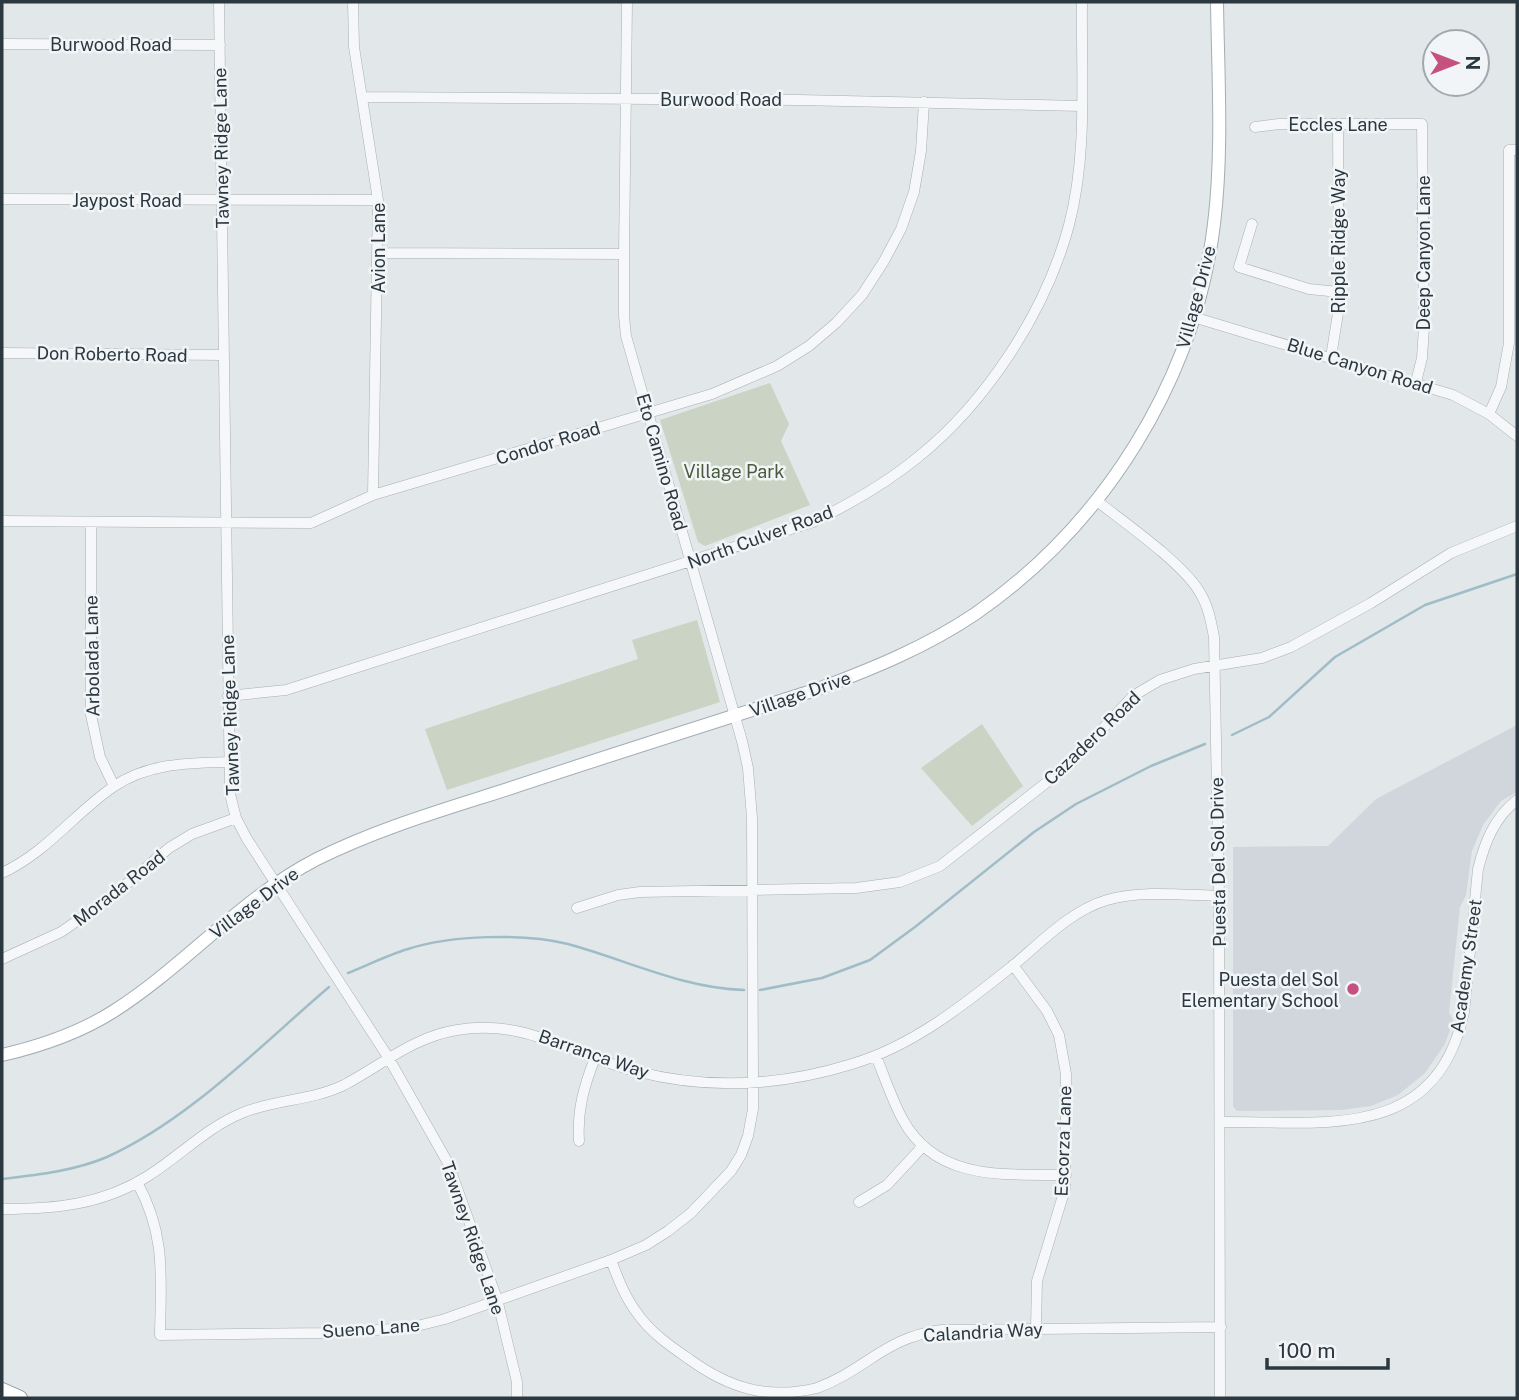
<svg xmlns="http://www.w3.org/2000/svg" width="1519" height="1400" viewBox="0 0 1519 1400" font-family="'Public Sans',sans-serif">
	<rect width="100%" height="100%" fill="#e2e7e9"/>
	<path fill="#d0d6db" d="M 1517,725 L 1517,792 L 1501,801 L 1483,825 L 1472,851 L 1466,895 L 1460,907 L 1449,1012 L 1453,1021 L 1445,1044 L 1425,1073 L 1398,1095 L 1371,1106 L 1342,1110 L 1237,1111 L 1233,1106 L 1233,847 L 1328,846 L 1376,799 Z"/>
	<path fill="#cbd3c4" d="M 770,383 L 789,424 L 781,441 L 810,505 L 705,546 L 698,542 L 660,420 Z
		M 697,620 L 720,702 L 447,790 L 425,729 L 638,659 L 632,640 Z
		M 982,724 L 1023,786 L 972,826 L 921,768 Z"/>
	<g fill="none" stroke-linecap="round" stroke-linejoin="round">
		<path stroke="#a0bcc7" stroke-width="2.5" d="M 1232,735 L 1269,717 L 1335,657 L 1425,605 L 1517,574
			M 348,973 C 368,965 388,955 408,949 C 451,935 524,933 568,944 C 627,960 682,988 744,990
			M 760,990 L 822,978 L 870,960 L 915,927 L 1034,832 L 1076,804 L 1151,766 L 1205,744
			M 2,1179 C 37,1175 74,1171 107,1157 C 189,1120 261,1045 329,987"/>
		<defs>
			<path id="minor" d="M 219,2 L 230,794 L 236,818 L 247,839 L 388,1057 L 448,1163 L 497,1299 L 517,1382 L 517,1398
				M 353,2 L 354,47 L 378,200 L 373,495
				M 2,44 L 220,45
				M 362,97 L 798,100 L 1081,106
				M 1255,127 L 1279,124 L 1422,124 L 1424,327 L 1422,358 L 1416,382
				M 2,199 L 378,200
				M 1252,224 L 1239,267 L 1309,289 L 1339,292
				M 379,253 L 624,254
				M 1193,317 L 1453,395 L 1489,414 L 1517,436
				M 2,353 L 223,355
				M 1331,357 L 1339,307 L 1338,124
				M 1489,414 L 1501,387 L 1509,343 L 1509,150 L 1517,150
				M 1097,501 C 1125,523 1181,562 1199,591 C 1208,605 1211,621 1214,637 L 1219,896 L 1220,1398
				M 2,521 L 311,523 L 373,495 L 712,394 L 777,366 L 809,346 L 836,323 L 862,295 L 884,261 L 901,229 L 914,192 L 921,151 L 924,102
				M 91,522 L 91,715 L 100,757 L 114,786
				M 228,696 L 286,690 L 813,522 C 850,504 885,484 917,458 C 987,402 1046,311 1069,225 C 1088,153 1081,75 1082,2
				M 2,873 C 47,852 74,814 113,787 C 147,763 189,763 228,762
				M 577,908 L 618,895 L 640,892 L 856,888 L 900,882 L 940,866 L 1070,764 L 1133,696 L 1160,680 L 1194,669 L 1262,658 L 1291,647 L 1371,603 L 1451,553 L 1517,526
				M 2,959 L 61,932 L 110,898 L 169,848 L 192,834 L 236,818
				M 1013,965 L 1047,1011 L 1059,1035 L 1066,1074 L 1065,1189 L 1037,1281 L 1036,1328
				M 876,1056 C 885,1078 892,1100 903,1120 C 937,1182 1006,1174 1066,1175
				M 1220,1122 C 1323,1121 1436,1143 1464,1012 L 1478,869 C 1485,842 1494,818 1517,800
				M 579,1141 C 577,1110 584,1086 595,1058
				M 137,1182 C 166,1235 161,1276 160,1335 L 326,1333 L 409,1328 L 445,1319 L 611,1260 L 646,1245 L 668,1231 L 691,1213 L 731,1171 L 741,1155 L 748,1136 L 753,1109 L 753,1084 L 752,818 L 748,768 L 742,741 L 626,336 L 624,316 L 624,254 L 627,2
				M 859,1202 L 887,1185 L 923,1146
				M 2,1209 C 55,1209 102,1205 148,1176 C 181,1155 206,1128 242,1113 C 275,1099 311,1101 344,1085 C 382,1065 413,1037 457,1030 C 525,1018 573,1055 635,1071 C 707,1090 781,1086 852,1064 C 913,1046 965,1004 1015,964 C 1042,941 1072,910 1107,900 C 1140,890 1185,895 1219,896
				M 611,1260 C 618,1279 625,1297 637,1313 C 650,1332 670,1346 689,1359 C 729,1388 767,1400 817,1388 C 866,1370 885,1337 942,1330 L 1221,1327"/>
			<path id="major" d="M 2,1055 C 41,1046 81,1032 114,1011 C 186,965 241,898 317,859 C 379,828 446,809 511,788 C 613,754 715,722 818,689 C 872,669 926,647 975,614 C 1104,525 1195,380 1214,224 C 1223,151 1218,75 1217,2"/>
			<path id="highway" d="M 2,1390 L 20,1398"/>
		</defs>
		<use href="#minor" stroke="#a7afb3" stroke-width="11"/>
		<use href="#major" stroke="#a2aeb4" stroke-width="14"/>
		<use href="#highway" stroke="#8b979f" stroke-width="16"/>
		<use href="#minor" stroke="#f5f7f8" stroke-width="10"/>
		<use href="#major" stroke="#fff" stroke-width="12"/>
		<use href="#highway" stroke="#fff" stroke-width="14"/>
	</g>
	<circle fill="#c5517e" stroke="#f2f5f7" stroke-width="2.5" cx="1353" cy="989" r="7"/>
	<g text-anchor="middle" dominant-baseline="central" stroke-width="5" stroke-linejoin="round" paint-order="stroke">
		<g font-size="18" fill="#2b3840" stroke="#f2f5f7">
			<text x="111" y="44">Burwood Road</text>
			<text x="721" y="99">Burwood Road</text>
			<text x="1338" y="124">Eccles Lane</text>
			<text transform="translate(221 148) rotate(-91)">Tawney Ridge Lane</text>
			<text x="127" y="200">Jaypost Road</text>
			<text transform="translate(1338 241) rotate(-90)">Ripple Ridge Way</text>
			<text transform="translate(378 248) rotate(-90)">Avion Lane</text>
			<text transform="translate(1423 253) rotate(-90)">Deep Canyon Lane</text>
			<text transform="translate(1196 297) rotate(-75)">Village Drive</text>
			<text transform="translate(112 354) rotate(1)">Don Roberto Road</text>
			<text transform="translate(1360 366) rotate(17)">Blue Canyon Road</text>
			<text transform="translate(548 443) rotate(-17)">Condor Road</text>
			<text transform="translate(662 462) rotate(74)">Eto Camino Road</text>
			<text transform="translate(760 537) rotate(-20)">North Culver Road</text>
			<text transform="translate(92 656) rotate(-91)">Arbolada Lane</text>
			<text transform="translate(800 694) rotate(-19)">Village Drive</text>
			<text transform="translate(230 715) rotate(-92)">Tawney Ridge Lane</text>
			<text transform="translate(1092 738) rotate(-44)">Cazadero Road</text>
			<text transform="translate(1218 862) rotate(-91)">Puesta Del Sol Drive</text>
			<text transform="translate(119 888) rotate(-38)">Morada Road</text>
			<text transform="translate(254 903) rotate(-37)">Village Drive</text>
			<text transform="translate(1466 966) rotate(-82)">Academy Street</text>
			<text transform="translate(594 1054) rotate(19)">Barranca Way</text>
			<text transform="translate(1063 1141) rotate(-88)">Escorza Lane</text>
			<text transform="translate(473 1238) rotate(71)">Tawney Ridge Lane</text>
			<text transform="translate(371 1328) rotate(-4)">Sueno Lane</text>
			<text transform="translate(983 1332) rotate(-3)">Calandria Way</text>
		</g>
		<g font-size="18" fill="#485b3a" stroke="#f2f5f7">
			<text x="734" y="471">Village Park</text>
		</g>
		<g font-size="18" fill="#2b3840" stroke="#f2f5f7" text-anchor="end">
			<text x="1339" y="979">Puesta del Sol<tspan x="1339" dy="21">Elementary School</tspan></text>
		</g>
	</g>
	<rect width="1519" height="1400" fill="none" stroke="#2b3840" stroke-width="7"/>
	<g transform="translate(1456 63) rotate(90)"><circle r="33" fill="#f2f5f7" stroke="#a2a9ae" stroke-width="2"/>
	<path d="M0-5L12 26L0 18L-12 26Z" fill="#c5517e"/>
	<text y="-10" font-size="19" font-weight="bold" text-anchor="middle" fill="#2b3840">N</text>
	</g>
	<path d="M1267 1358v10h121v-10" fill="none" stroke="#2b3840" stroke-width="3.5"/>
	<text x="1278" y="1358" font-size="21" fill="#2b3840" stroke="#f2f5f7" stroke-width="5" paint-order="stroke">100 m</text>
</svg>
